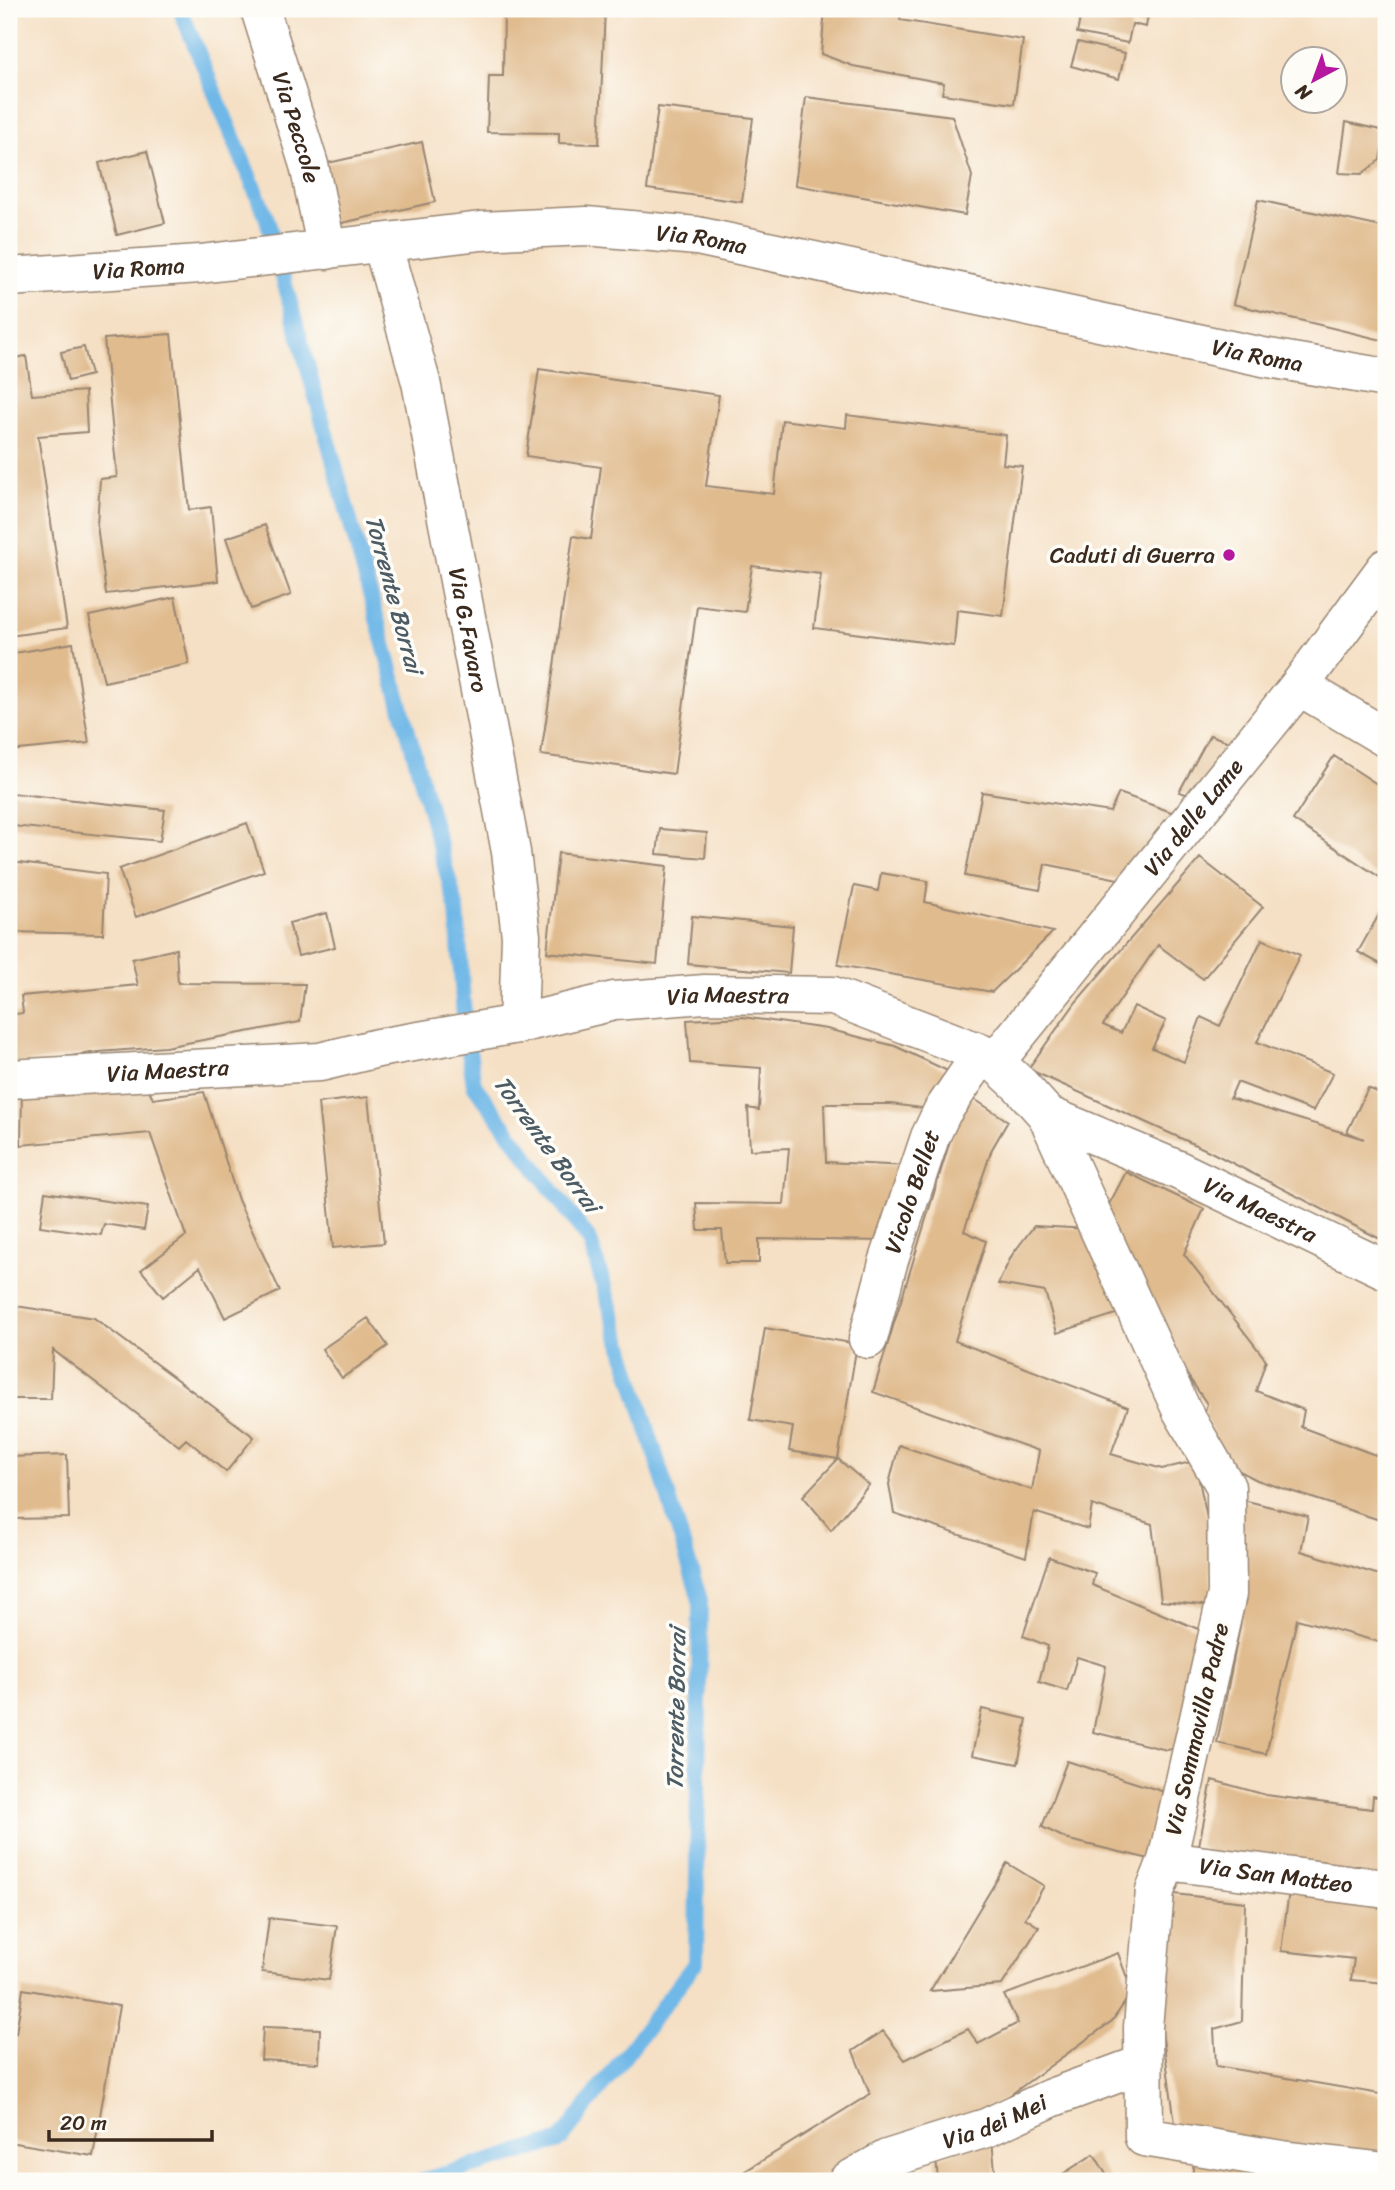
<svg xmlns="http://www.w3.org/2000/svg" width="1395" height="2190" viewBox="0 0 1395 2190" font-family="Sriracha,sans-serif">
	<rect width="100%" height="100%" fill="#fdfcf7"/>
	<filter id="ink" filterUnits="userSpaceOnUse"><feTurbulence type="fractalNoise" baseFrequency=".0143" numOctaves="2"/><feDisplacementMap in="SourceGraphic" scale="14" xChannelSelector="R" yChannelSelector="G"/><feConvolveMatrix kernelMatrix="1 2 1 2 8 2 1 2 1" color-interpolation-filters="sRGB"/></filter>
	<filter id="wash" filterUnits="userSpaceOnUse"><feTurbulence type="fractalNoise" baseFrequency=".00686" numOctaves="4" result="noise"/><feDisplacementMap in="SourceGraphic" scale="28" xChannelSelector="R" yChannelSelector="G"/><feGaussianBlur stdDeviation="1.57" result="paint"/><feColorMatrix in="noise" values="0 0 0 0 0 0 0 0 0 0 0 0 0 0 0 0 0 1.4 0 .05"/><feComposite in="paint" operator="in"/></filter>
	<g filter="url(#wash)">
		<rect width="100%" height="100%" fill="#f5e0c5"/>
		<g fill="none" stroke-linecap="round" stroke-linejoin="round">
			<path stroke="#6fb8e7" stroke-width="16" d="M 180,9 L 267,219 L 457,910 L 464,1018 L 474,1085 L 590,1241 L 700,1600 L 696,1962 L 560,2141 L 421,2181"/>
		</g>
		<g id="blocks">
			<path fill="#e0bb8e" d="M 504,9 L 605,9 L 599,144 L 559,143 L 559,133 L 487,132 L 489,76 L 503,76 Z
				M 825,9 L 840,12 L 841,9 L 902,9 L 900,20 L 1023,40 L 1014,104 L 942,94 L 944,83 L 853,66 L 821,54 Z
				M 1082,9 L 1149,9 L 1146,27 L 1132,24 L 1128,43 L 1077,33 Z
				M 1078,42 L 1125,53 L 1119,79 L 1071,66 Z
				M 806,97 L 952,116 L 972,176 L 965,215 L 795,185 Z
				M 658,107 L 753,118 L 742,202 L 647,189 Z
				M 1346,122 L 1385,131 L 1380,160 L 1362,174 L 1339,173 Z
				M 422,142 L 435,202 L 333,225 L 319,165 Z
				M 147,151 L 165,223 L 117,235 L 99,163 Z
				M 1258,200 L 1386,228 L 1386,341 L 1233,304 Z
				M 171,334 L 189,510 L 211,507 L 218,581 L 106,594 L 97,525 L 100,479 L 117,477 L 104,339 Z
				M 84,347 L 91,375 L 68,381 L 61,352 Z
				M 26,356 L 32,395 L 85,391 L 87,432 L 38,436 L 67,628 L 9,636 L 9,359 Z
				M 539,369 L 719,395 L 706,486 L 774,494 L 782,420 L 846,428 L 847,415 L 1006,435 L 1003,464 L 1022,466 L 1003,616 L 957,610 L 954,646 L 814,628 L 821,574 L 752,566 L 745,612 L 697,606 L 674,774 L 541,755 L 573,536 L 591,539 L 601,467 L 526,456 Z
				M 265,525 L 291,595 L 251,609 L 226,538 Z
				M 175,597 L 189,664 L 104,682 L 89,616 Z
				M 73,643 L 89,743 L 9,751 L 9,654 Z
				M 1210,735 L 1240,746 L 1200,798 L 1179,792 Z
				M 1334,756 L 1386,790 L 1386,869 L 1381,878 L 1293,820 Z
				M 9,785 L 11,793 L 165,810 L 160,841 L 13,826 L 12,862 L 106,874 L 103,934 L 9,932 Z
				M 982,792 L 1110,812 L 1119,793 L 1185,817 L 1137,883 L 1045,864 L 1040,890 L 965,876 Z
				M 247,823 L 264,871 L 136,917 L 119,869 Z
				M 660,829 L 707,833 L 705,858 L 657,854 Z
				M 558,853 L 667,866 L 657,964 L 547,952 Z
				M 1200,858 L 1263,907 L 1203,979 L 1158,945 L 1103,1025 L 1121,1033 L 1134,1006 L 1166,1021 L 1152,1048 L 1184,1062 L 1201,1017 L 1220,1026 L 1262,939 L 1300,955 L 1257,1042 L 1333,1073 L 1313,1111 L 1237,1082 L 1230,1098 L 1364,1139 L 1347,1132 L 1368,1088 L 1386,1096 L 1386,1242 L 1209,1151 L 1028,1069 L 1076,1002 Z
				M 881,873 L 928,881 L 925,902 L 1053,932 L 992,992 L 838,965 L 854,886 L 878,891 Z
				M 1386,902 L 1386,967 L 1358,952 Z
				M 327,913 L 335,947 L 298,956 L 289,923 Z
				M 692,916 L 793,926 L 789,973 L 688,964 Z
				M 176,949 L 178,983 L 305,984 L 300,1022 L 165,1047 L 98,1052 L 9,1065 L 9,1015 L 23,1013 L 21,996 L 138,985 L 132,959 Z
				M 743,1017 L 827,1029 L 895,1046 L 954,1074 L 929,1109 L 891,1104 L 824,1104 L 826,1162 L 908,1166 L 886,1241 L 759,1239 L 759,1263 L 725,1263 L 722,1230 L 698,1230 L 696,1203 L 784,1204 L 789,1148 L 750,1150 L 748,1108 L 759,1110 L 761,1068 L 690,1063 L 687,1020 Z
				M 146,1082 L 153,1099 L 204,1092 L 238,1200 L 280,1291 L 225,1318 L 200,1267 L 163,1297 L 141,1270 L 186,1236 L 150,1133 L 21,1145 L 22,1088 Z
				M 368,1097 L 384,1243 L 333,1248 L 318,1103 Z
				M 971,1097 L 1008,1121 L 992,1149 L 964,1231 L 986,1241 L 955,1341 L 1128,1407 L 1111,1454 L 1162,1469 L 1195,1461 L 1208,1523 L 1212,1606 L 1161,1601 L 1152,1524 L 1092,1505 L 1088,1529 L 1034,1512 L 1026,1557 L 894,1513 L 889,1484 L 899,1445 L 1032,1490 L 1039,1451 L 873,1392 L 953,1131 Z
				M 1126,1172 L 1204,1209 L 1184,1254 L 1266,1360 L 1256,1391 L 1304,1410 L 1301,1427 L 1386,1459 L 1386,1522 L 1257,1480 L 1228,1465 L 1204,1415 L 1207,1404 L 1160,1335 L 1104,1214 Z
				M 45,1192 L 148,1207 L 144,1230 L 104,1224 L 101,1235 L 40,1226 Z
				M 1034,1226 L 1089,1229 L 1122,1312 L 1057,1333 L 1045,1292 L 998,1284 L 1012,1255 Z
				M 9,1305 L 94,1318 L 254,1437 L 226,1472 L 186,1439 L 179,1446 L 53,1350 L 51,1399 L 9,1399 Z
				M 368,1318 L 388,1346 L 342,1378 L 322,1349 Z
				M 765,1328 L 857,1344 L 838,1459 L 789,1451 L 793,1427 L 750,1420 Z
				M 67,1455 L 69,1518 L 9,1519 L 9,1457 Z
				M 838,1459 L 869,1485 L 831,1530 L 803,1496 Z
				M 1239,1499 L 1308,1516 L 1301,1551 L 1386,1577 L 1386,1644 L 1297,1619 L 1266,1754 L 1217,1743 L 1245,1601 Z
				M 1049,1557 L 1095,1573 L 1092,1585 L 1203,1631 L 1188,1746 L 1167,1750 L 1093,1732 L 1106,1666 L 1077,1657 L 1067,1691 L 1039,1682 L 1048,1646 L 1023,1636 Z
				M 982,1709 L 1027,1719 L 1018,1764 L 972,1755 Z
				M 1067,1761 L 1177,1796 L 1158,1861 L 1069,1840 L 1042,1827 Z
				M 1212,1780 L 1266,1795 L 1372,1809 L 1373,1796 L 1386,1799 L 1386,1879 L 1218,1860 L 1199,1845 Z
				M 1007,1863 L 1044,1886 L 1025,1918 L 1039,1927 L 1002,1985 L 930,1991 Z
				M 1289,1891 L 1386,1904 L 1386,1983 L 1351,1980 L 1354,1959 L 1281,1951 Z
				M 1165,1893 L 1245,1902 L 1242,2021 L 1214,2029 L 1216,2066 L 1386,2095 L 1386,2156 L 1176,2130 L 1162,2031 Z
				M 269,1918 L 337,1926 L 329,1980 L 262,1972 Z
				M 1118,1953 L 1132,1992 L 1112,2021 L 1002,2101 L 927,2135 L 894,2143 L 819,2181 L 729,2181 L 870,2094 L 853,2051 L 883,2031 L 905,2060 L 968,2029 L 978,2044 L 1018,2023 L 1004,1995 Z
				M 23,1989 L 119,2006 L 93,2156 L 9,2142 L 9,2032 L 16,2033 Z
				M 263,2027 L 320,2029 L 319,2063 L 261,2060 Z
				M 992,2140 L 996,2181 L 938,2181 L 936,2158 Z
				M 1094,2154 L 1110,2181 L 1052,2181 Z
				M 1194,2157 L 1251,2167 L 1250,2181 L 1192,2181 Z"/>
		</g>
	</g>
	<g filter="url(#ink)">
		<use href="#blocks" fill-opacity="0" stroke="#988572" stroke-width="2"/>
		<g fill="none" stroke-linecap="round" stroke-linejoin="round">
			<defs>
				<g id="street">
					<path id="s1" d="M 260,9 L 309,165 L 327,250"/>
					<path id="s2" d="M 382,243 L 421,382 L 511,852 L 521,936 L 518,1024"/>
					<path d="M 1299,686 L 1386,738"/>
					<path id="s3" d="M 995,1062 L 1299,686 L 1386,568"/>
					<path id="s4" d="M 9,1079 L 320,1062 L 378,1048 L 518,1024 L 614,1001 L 705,994 L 833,996 L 978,1052 L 995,1062 L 1020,1085 L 1047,1115 L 1178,1170 L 1386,1270"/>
					<path d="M 1047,1115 L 1182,1411 L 1226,1487 L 1227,1594 L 1167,1861 L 1155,1891 L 1143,2027 L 1144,2137 L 1282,2160 L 1386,2172"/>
					<path id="s5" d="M 868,1339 L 888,1263 L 930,1137 L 942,1112 L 982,1054"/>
					<path id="s6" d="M 1167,1861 L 1386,1889"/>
					<path id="s7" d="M 848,2181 L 887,2159 L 986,2128 L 1051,2098 L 1143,2064"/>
				</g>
				<g id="secondary">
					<path id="s8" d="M 9,277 L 200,264 L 481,231 L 586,226 L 697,236 L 1263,357 L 1386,378"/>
				</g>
			</defs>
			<use href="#street" stroke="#988572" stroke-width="41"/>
			<use href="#secondary" stroke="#988572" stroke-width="41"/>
			<use href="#street" stroke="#fff" stroke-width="38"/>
			<use href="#secondary" stroke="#fff" stroke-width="38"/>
		</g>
	</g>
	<circle fill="#b5179e" stroke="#fdfcf7" stroke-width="2.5" cx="1229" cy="555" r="7"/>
	<g text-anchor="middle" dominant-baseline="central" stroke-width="7" stroke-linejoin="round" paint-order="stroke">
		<g font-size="23" fill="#3b2a1e" stroke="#fdfcf7">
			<text stroke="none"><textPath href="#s1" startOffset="124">Via Peccole</textPath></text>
			<text stroke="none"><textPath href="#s8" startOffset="696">Via Roma</textPath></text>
			<text stroke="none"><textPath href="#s8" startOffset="130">Via Roma</textPath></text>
			<text stroke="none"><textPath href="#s8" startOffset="1264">Via Roma</textPath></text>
			<text stroke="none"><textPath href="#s2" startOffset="397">Via G.Favaro</textPath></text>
			<text stroke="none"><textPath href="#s3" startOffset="315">Via delle Lame</textPath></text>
			<text stroke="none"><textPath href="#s4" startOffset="726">Via Maestra</textPath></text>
			<text stroke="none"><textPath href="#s4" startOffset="159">Via Maestra</textPath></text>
			<text stroke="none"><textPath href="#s5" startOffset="154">Vicolo Bellet</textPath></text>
			<text stroke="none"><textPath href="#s4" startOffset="1314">Via Maestra</textPath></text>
			<text transform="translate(1197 1729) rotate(-77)">Via Sommavilla Padre</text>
			<text stroke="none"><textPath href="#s6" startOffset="110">Via San Matteo</textPath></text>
			<text stroke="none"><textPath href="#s7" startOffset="159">Via dei Mei</textPath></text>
		</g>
		<g font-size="23" fill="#3b2a1e" stroke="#fdfcf7" text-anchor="end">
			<text x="1215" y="555">Caduti di Guerra</text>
		</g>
		<g font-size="24" font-style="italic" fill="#4d5c64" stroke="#fdfcf7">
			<text transform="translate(394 594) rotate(75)">Torrente Borrai</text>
			<text transform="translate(547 1144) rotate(54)">Torrente Borrai</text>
			<text transform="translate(676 1709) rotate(-89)">Torrente Borrai</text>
		</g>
	</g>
	<rect width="1395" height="2190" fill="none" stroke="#fdfcf7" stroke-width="35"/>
	<g transform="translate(1314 80) rotate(221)"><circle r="33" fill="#fdfcf7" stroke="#afa8a0" stroke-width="2"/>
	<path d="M0-5L12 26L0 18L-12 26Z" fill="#b5179e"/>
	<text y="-10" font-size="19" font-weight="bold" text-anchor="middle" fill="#3b2a1e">N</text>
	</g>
	<path d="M49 2130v10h163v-10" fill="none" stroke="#3b2a1e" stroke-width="3.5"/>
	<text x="60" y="2130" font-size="21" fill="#3b2a1e" stroke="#fdfcf7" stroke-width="5" paint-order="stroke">20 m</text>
</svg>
